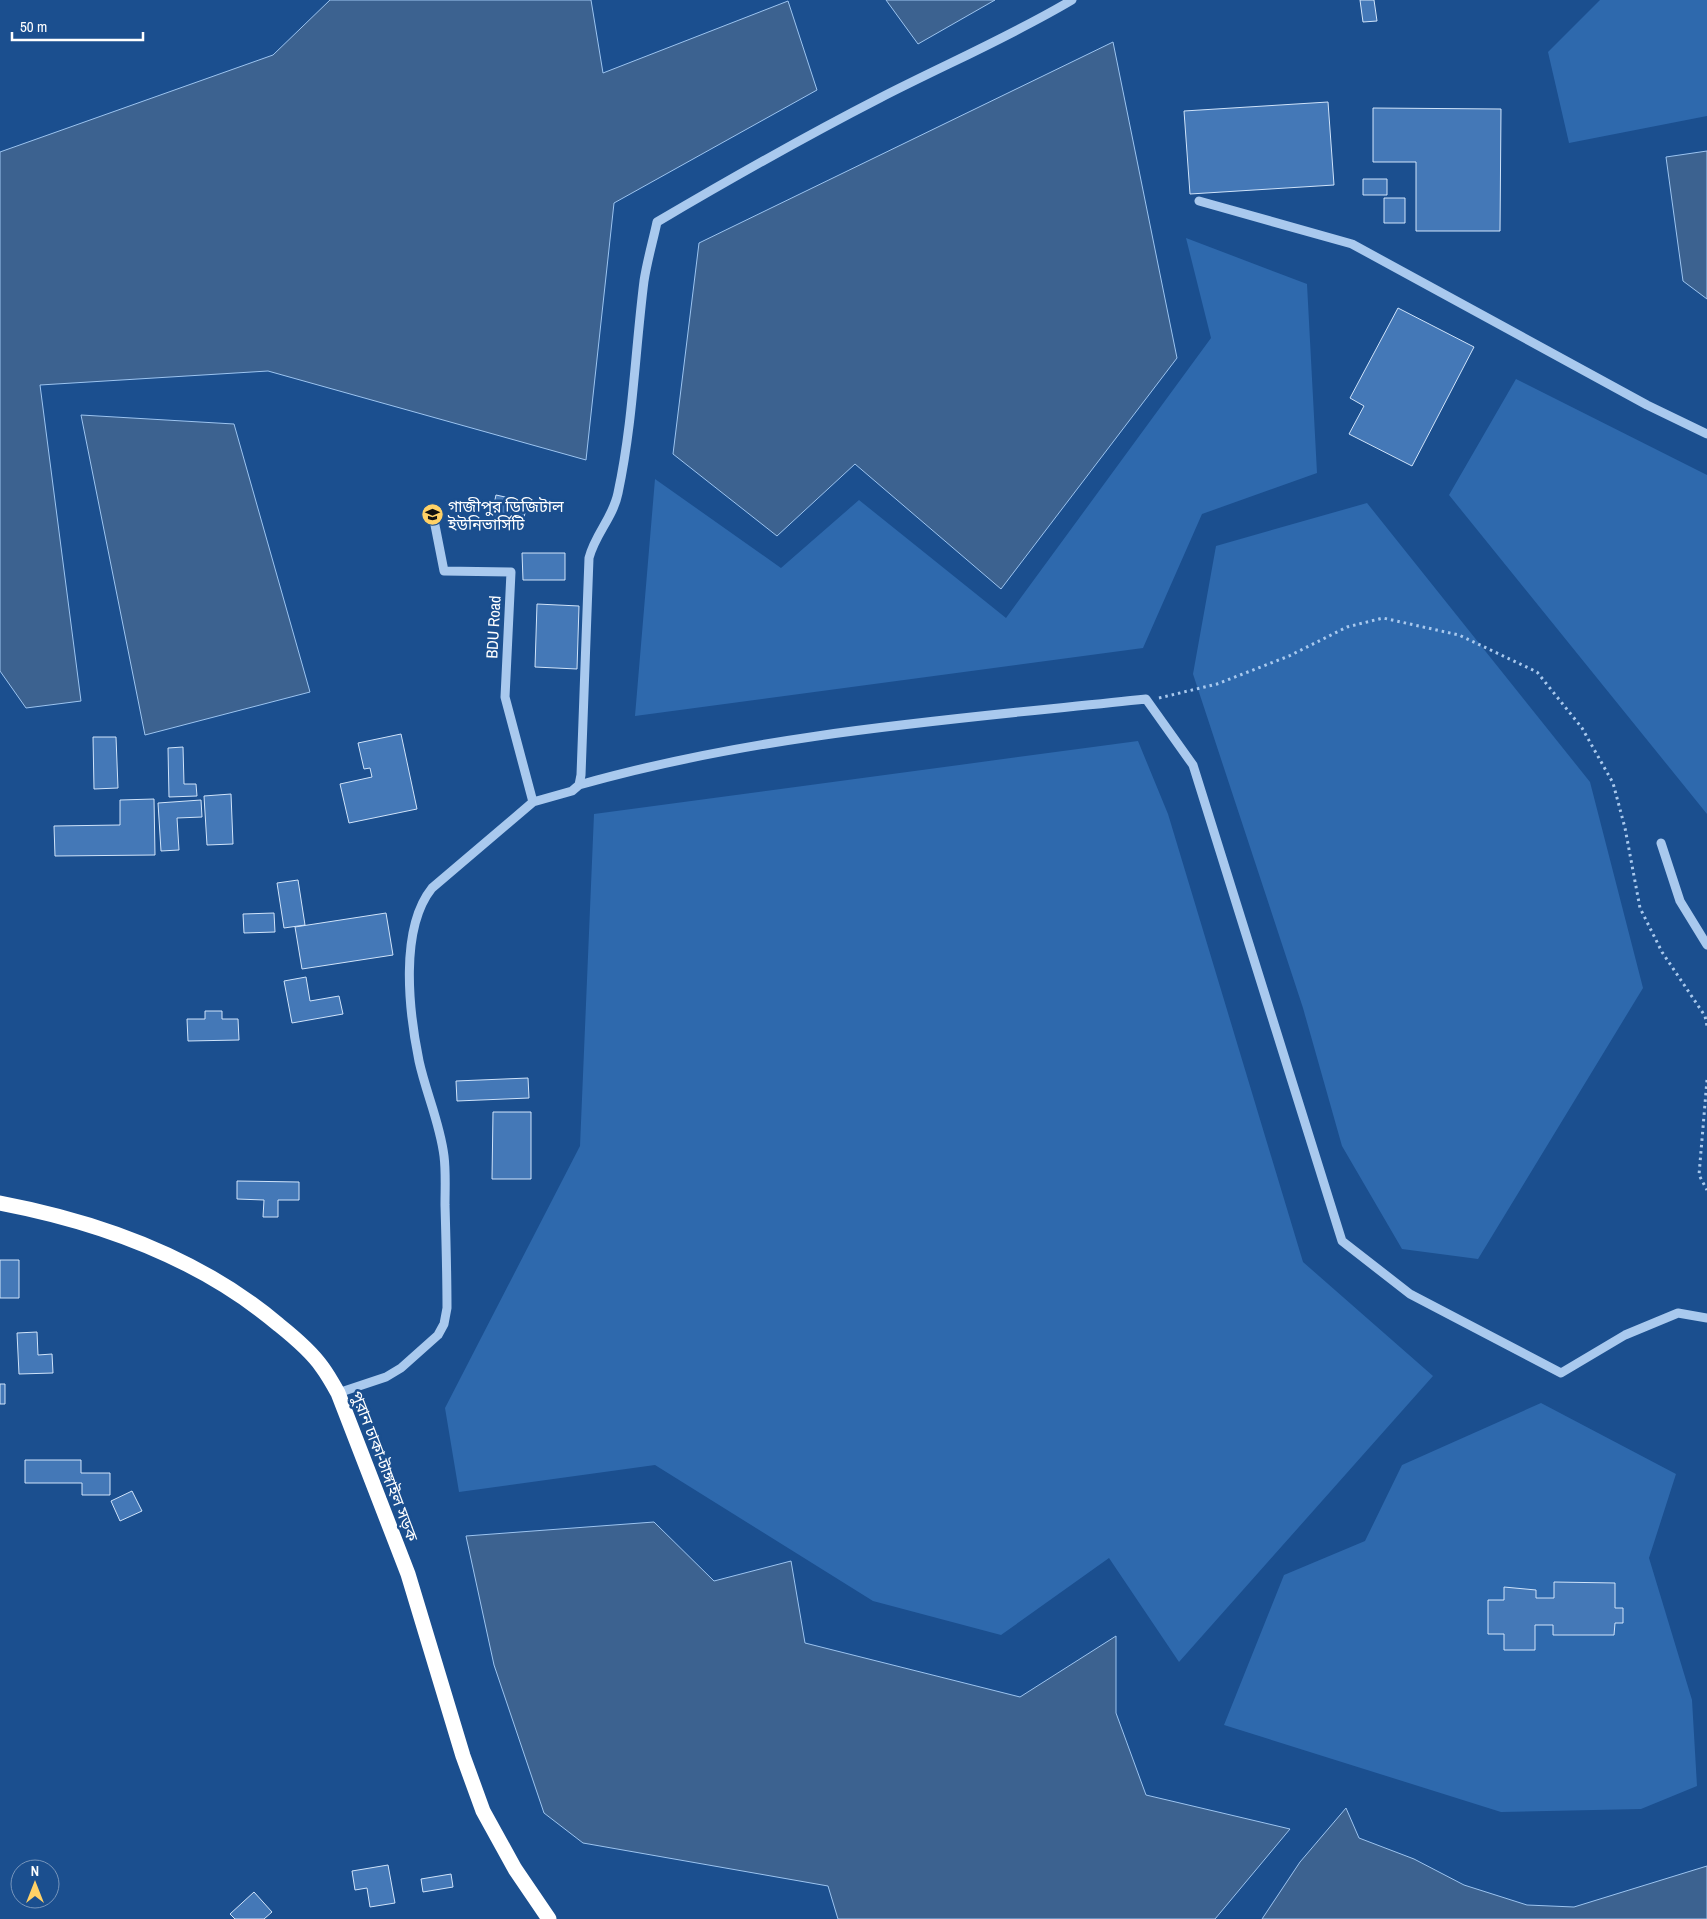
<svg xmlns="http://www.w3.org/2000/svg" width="1707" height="1919" viewBox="0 0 1707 1919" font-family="'Archivo Narrow','Noto Sans Bengali',sans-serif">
	<rect width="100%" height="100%" fill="#1b4f8f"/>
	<path fill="#2e69ad" d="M 1600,0 L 1707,0 L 1707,116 L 1569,143 L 1548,52 Z
		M 1186,238 L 1307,284 L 1317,473 L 1202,514 L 1143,648 L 635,716 L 655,479 L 781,568 L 859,500 L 1006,618 L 1211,338 Z
		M 1516,379 L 1707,475 L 1707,814 L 1449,495 Z
		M 1367,503 L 1590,782 L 1643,988 L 1478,1259 L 1402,1249 L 1342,1146 L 1303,1008 L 1193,674 L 1216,546 Z
		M 1138,741 L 1168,814 L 1303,1262 L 1433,1376 L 1179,1662 L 1109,1558 L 1001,1635 L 873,1601 L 655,1465 L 459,1492 L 445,1408 L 580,1146 L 594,814 Z
		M 1541,1403 L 1676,1474 L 1649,1558 L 1692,1700 L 1697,1786 L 1641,1809 L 1501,1812 L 1224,1725 L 1284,1575 L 1365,1541 L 1402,1465 Z"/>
	<path fill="#3c6290" stroke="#9cc4f0" d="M 330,0 L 591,0 L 603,73 L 788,1 L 817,90 L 614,203 L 586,460 L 268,371 L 40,385 L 81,701 L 26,708 L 0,671 L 0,152 L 273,55 Z
		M 886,0 L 995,0 L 918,44 Z
		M 1113,42 L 1177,358 L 1001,589 L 855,464 L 777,536 L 673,454 L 699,243 Z
		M 1707,151 L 1707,299 L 1683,281 L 1666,157 Z
		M 81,415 L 234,424 L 310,692 L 145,735 Z
		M 654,1522 L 714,1581 L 791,1561 L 805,1643 L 1020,1697 L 1116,1636 L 1116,1713 L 1146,1795 L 1290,1829 L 1215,1919 L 838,1919 L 828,1886 L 583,1843 L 544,1813 L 494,1665 L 466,1536 Z
		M 1346,1808 L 1359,1838 L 1414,1859 L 1464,1885 L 1527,1905 L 1574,1907 L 1707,1866 L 1707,1919 L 1262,1919 L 1300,1862 Z"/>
	<path fill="#4478b7" stroke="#cfe3fa" d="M 1360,0 L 1374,0 L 1377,21 L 1363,22 Z
		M 1328,102 L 1334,185 L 1190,194 L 1184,111 Z
		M 1373,108 L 1501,109 L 1500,231 L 1416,231 L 1416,162 L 1373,162 Z
		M 1363,179 L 1387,179 L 1387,195 L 1363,195 Z
		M 1384,198 L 1405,198 L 1405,223 L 1384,223 Z
		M 1398,308 L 1474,347 L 1412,466 L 1349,434 L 1364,406 L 1350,398 Z
		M 496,495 L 528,502 L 524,517 L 517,515 L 514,528 L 490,522 Z
		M 522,553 L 565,553 L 565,580 L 523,580 Z
		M 537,604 L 579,606 L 577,669 L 535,667 Z
		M 401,734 L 417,809 L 349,823 L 340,784 L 372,777 L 370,768 L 364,769 L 358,743 Z
		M 93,737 L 116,737 L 118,788 L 94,789 Z
		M 183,747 L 184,784 L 196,784 L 197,796 L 169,797 L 168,748 Z
		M 231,794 L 233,844 L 207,845 L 204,796 Z
		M 154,799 L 155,855 L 55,856 L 54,826 L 120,825 L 120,800 Z
		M 201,800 L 202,817 L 177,818 L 179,850 L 161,851 L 158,803 Z
		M 298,880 L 305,925 L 284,928 L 277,883 Z
		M 274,913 L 275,932 L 244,933 L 243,914 Z
		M 386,913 L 393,955 L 302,969 L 295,927 Z
		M 306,977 L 310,1001 L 339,996 L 343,1014 L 292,1023 L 284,981 Z
		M 205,1011 L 222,1011 L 222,1019 L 238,1019 L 239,1040 L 188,1041 L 187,1019 L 205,1019 Z
		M 528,1078 L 529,1098 L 457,1101 L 456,1081 Z
		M 493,1112 L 531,1112 L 531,1179 L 492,1179 Z
		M 237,1181 L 299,1182 L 299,1200 L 278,1200 L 278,1217 L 263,1217 L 264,1200 L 237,1199 Z
		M 0,1260 L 19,1260 L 19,1298 L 0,1298 Z
		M 37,1332 L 38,1355 L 52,1354 L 53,1373 L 19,1374 L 17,1333 Z
		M 0,1384 L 5,1384 L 5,1404 L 0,1404 Z
		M 25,1460 L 81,1460 L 81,1473 L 110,1473 L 110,1495 L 82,1495 L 82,1483 L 25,1483 Z
		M 132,1491 L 142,1511 L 120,1521 L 111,1501 Z
		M 1554,1582 L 1615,1583 L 1615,1608 L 1623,1608 L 1623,1623 L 1615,1623 L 1614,1635 L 1553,1635 L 1553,1625 L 1535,1625 L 1535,1650 L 1504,1650 L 1504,1634 L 1488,1634 L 1488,1600 L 1504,1600 L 1504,1587 L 1536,1590 L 1536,1598 L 1554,1598 Z
		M 388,1865 L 395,1903 L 370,1907 L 367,1888 L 355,1890 L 352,1871 Z
		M 451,1874 L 453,1887 L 423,1892 L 421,1879 Z
		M 254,1892 L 272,1912 L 264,1919 L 235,1919 L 230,1914 Z"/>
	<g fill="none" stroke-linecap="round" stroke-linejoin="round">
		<path stroke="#a9c9ee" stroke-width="3" stroke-dasharray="2.5 4" stroke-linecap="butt" d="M 1159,698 L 1217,684 L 1289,656 L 1347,627 L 1383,618 L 1459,635 L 1537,672 L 1582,728 L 1613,783 L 1625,828 L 1640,908 L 1662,952 L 1705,1016 L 1707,1026
			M 1707,1080 L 1699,1175 L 1707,1190"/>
		<path stroke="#a9c9ee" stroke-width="9" d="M 1199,201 L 1352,244 L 1647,405 L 1707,434
			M 433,515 L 444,571 L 511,572 L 505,697 L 533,802
			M 579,785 C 762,733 957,719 1146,699 L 1193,765 L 1342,1241 L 1410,1294 L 1561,1373 L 1625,1335 L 1678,1313 L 1707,1318
			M 1661,843 L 1680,901 L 1707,945
			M 338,1393 L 386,1377 L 401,1368 L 438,1335 L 444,1324 L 447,1308 C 447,1274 446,1240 445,1205 C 445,1189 446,1172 444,1156 C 440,1123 426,1093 419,1061 C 409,1012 399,929 432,888 L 533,802 L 572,791 L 579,785 L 581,775 L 589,558 C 595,534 613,518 618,493 C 633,423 635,352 644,281 C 647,261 653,241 657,222 C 730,179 804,137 880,98 C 944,65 1010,37 1072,0"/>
		<path stroke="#fff" stroke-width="15" d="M 0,1203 C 100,1222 200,1258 279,1325 C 294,1337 311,1351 322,1367 C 328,1375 333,1384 338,1393 L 408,1574 L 463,1756 L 483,1811 L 515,1869 L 549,1919"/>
	</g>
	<defs>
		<symbol id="university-disc" viewBox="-11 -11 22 22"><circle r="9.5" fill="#ffd166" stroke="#1b4f8f"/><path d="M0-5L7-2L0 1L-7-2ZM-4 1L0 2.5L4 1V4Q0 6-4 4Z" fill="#111"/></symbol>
	</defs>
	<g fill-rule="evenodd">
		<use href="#university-disc" x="420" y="502" width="25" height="25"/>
	</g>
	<g text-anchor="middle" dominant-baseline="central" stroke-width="5" stroke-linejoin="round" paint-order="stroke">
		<g font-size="16" fill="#fff" stroke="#1b4f8f" text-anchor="start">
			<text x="448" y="506">গাজীপুর ডিজিটাল<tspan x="448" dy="18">ইউনিভার্সিটি</tspan></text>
		</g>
		<g font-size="16" fill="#fff" stroke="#1b4f8f">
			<text transform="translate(493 627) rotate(-87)">BDU Road</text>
			<text transform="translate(385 1466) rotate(69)">পুরান ঢাকা-টাঙ্গাইল সড়ক</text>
		</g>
	</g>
	<g transform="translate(35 1884)"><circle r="24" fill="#1b4f8f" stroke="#7695bc"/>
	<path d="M0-4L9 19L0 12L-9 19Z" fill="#ffd166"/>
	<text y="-8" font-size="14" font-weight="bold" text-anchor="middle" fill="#ffffff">N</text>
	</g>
	<path d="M12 32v8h131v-8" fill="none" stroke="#ffffff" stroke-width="2.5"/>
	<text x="20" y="32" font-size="15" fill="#ffffff" stroke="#1b4f8f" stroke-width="4" paint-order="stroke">50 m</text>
</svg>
